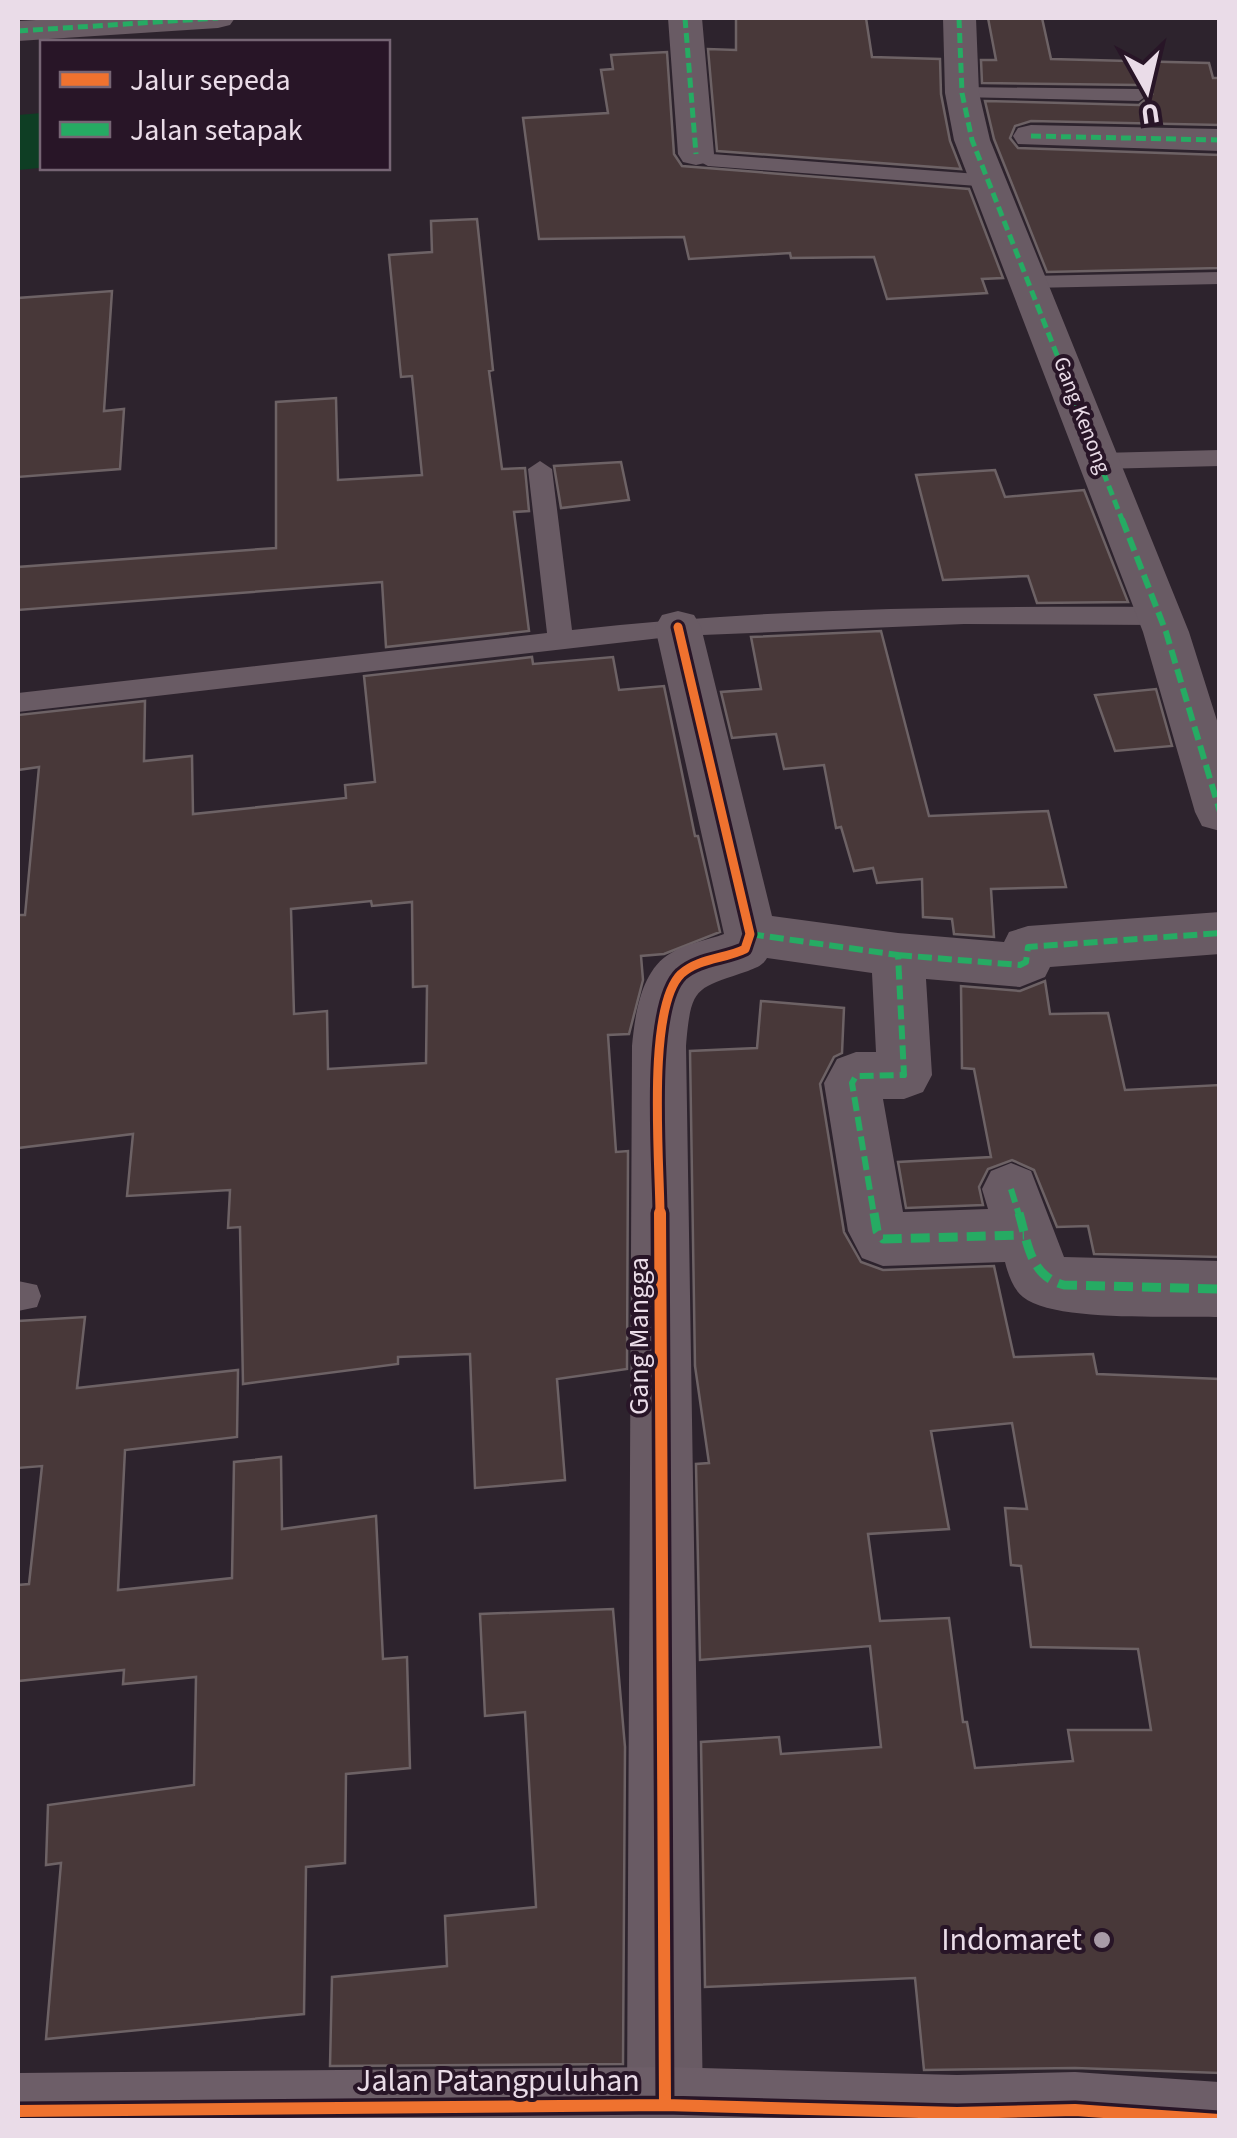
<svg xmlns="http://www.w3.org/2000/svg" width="1237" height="2138" viewBox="0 0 1237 2138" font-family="'Source Sans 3',sans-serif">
	<rect width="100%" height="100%" fill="#2d232d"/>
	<path fill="#0e3e24" d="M 42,113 L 39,168 L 18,170 L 18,115 Z"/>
	<path fill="#483839" stroke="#6d6265" stroke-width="2.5" fill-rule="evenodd" d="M 736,18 L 866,18 L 872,57 L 940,59 L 941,94 L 950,141 L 961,169 L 717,151 L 708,49 L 736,50 Z
		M 988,18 L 1042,18 L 1051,59 L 1209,63 L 1213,78 L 1220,78 L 1220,125 L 1031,121 L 1015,126 L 1010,138 L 1018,148 L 1220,155 L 1220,268 L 1047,272 L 994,139 L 985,101 L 1139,105 L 1152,94 L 1139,85 L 982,83 L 981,60 L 996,60 Z
		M 667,52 L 674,154 L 682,166 L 969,189 L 1003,278 L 982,279 L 987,293 L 887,299 L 874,257 L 791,258 L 790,253 L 689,259 L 684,237 L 539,239 L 523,118 L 608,113 L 601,70 L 613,69 L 611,55 Z
		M 477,219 L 493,370 L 489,371 L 502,469 L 525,468 L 529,511 L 514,512 L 529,631 L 386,647 L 382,582 L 18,610 L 18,567 L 276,548 L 276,402 L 336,398 L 338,480 L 422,475 L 412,376 L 401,377 L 389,255 L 432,252 L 431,221 Z
		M 112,291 L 104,411 L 124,409 L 120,469 L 18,477 L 18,298 Z
		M 621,462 L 629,500 L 561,508 L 554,466 Z
		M 995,470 L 1005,497 L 1084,490 L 1128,602 L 1037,603 L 1028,576 L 943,580 L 916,475 Z
		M 881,631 L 929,816 L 1048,811 L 1066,887 L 991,889 L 994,937 L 954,934 L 952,919 L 923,917 L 922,879 L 877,883 L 873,868 L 854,871 L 841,827 L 836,828 L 824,765 L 784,769 L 776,734 L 732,738 L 721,692 L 761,689 L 751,637 Z
		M 532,657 L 533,664 L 613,657 L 619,690 L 664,686 L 695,836 L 698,836 L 720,932 L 664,954 L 641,956 L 643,980 L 629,1034 L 608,1035 L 616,1152 L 628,1151 L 627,1369 L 557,1379 L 565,1480 L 475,1488 L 470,1354 L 398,1357 L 398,1364 L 243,1384 L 240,1227 L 228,1228 L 230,1190 L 127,1196 L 133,1134 L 18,1148 L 18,915 L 25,915 L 39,767 L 18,770 L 18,715 L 145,701 L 144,761 L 192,756 L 193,814 L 346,798 L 345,785 L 375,782 L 364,676 ZM 371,901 L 372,906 L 412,902 L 413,987 L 427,986 L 426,1063 L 328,1069 L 327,1011 L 294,1014 L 291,909 Z
		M 1156,689 L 1172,746 L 1115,751 L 1095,695 Z
		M 1045,981 L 1050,1014 L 1108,1013 L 1125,1090 L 1220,1085 L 1220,1257 L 1094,1254 L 1088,1226 L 1057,1227 L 1034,1170 L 1012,1160 L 988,1169 L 979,1187 L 983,1205 L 906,1208 L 898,1162 L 991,1157 L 974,1069 L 962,1068 L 961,986 L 1020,991 Z
		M 761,1001 L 844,1008 L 842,1053 L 834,1057 L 820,1084 L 844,1232 L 861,1262 L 883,1270 L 994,1266 L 1014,1357 L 1093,1354 L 1097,1374 L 1220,1379 L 1220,2073 L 1075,2068 L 924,2070 L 915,1978 L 705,1987 L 701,1742 L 779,1737 L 781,1754 L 881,1747 L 870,1646 L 700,1660 L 696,1464 L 709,1463 L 695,1366 L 690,1051 L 757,1048 ZM 1012,1423 L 1027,1509 L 1005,1508 L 1011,1565 L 1021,1566 L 1031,1647 L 1138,1649 L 1151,1730 L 1068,1730 L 1073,1761 L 975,1768 L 967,1722 L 963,1722 L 949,1618 L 880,1621 L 868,1534 L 949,1529 L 931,1431 Z
		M 85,1317 L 77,1388 L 238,1370 L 237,1437 L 125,1450 L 118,1590 L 232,1578 L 234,1462 L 281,1457 L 282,1529 L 376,1516 L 383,1659 L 407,1657 L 410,1768 L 346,1774 L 345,1863 L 306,1867 L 304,2014 L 46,2039 L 61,1863 L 46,1865 L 48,1805 L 194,1785 L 196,1677 L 123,1684 L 124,1670 L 18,1681 L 18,1585 L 29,1584 L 42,1466 L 18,1468 L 18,1321 Z
		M 613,1609 L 625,1747 L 623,2064 L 330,2066 L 332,1977 L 447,1966 L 445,1916 L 536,1907 L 525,1712 L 485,1716 L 480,1614 Z"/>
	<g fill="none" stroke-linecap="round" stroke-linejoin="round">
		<path fill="#695b64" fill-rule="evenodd" d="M 962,87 L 1139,89 L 1148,95 L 1139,101 L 955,97 L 953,93 Z
			M 696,148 L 712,154 L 991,175 L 1001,181 L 991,187 L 708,166 L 686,154 Z
			M 1220,272 L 1220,284 L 1030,288 L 1019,282 L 1030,276 Z
			M 1220,450 L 1220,466 L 1100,469 L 1088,461 L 1100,453 Z
			M 540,461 L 552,469 L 572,630 C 767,608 963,606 1159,607 L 1171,616 L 1159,625 L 964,624 L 678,636 L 18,712 L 18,693 L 547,633 L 528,469 Z
			M 18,1281 L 37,1285 L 41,1296 L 37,1307 L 18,1311 Z"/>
		<path fill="#695b64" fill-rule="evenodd" d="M 72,18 L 235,18 L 230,25 L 218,28 L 18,41 L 18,21 Z
			M 668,18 L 702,18 L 714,154 L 709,162 L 696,165 L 683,162 L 678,154 Z
			M 943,18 L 976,18 L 979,93 L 990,140 L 1189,632 L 1220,730 L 1220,831 L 1202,826 L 1195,812 L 1143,632 L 954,140 L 945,93 Z
			M 1031,125 L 1220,129 L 1220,151 L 1018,144 L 1013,136 L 1018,128 Z
			M 678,611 L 694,615 L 701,627 L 772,916 L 898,933 L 1004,942 L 1009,932 L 1028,926 L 1220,912 L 1220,954 L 1050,967 L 1045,977 L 1020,987 L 926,979 L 932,1075 L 923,1092 L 904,1099 L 883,1099 L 903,1212 L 988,1209 L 982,1189 L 991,1171 L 1011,1163 L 1031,1171 L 1064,1257 L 1220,1261 L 1220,1317 C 1175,1315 1055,1323 1023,1297 C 1013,1289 1008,1274 1005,1262 L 883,1266 L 862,1258 L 848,1231 L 824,1083 L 837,1059 L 856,1052 L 876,1052 L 872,973 L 767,958 C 762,966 758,967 748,971 C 695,989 691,986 686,1046 L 703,2105 L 697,2120 L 633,2120 L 627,2105 L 632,1046 C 635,1014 641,970 671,953 C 687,943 708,940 724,934 L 655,627 L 662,615 Z"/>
		<path fill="#6d5e68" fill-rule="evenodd" d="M 665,2067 L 957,2075 L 1075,2072 L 1219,2082 L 1220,2120 L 18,2120 L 18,2073 Z"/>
		<path stroke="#26ab63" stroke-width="5" stroke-dasharray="10 5" stroke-linecap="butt" d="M 685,18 L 696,154
			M 959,18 L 962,93 L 972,140 L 1123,522
			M 18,31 L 218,18
			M 1031,136 L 1220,140"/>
		<path stroke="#26ab63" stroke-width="6" stroke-dasharray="14 6" stroke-linecap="butt" d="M 1122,519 L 1166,632 L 1220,812
			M 750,934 L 898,955 L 904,1075 L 856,1076 L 852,1083 L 874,1215
			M 898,955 L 1020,965 L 1026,962 L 1028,947 L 1220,933
			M 1011,1189 L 1019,1215"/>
		<path stroke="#26ab63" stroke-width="9" stroke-dasharray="19 9" stroke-linecap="butt" d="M 874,1213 L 877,1231 L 883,1239 L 1024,1235
			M 1019,1213 C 1028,1244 1030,1276 1064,1285 L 1220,1289"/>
		<defs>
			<path id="cycleway-far1" d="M 660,1215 C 660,1165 646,1008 681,974 C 699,958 725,959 745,949 L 750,934 L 678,627"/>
			<path id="cycleway" d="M 660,1213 L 665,2105
				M 18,2111 L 665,2105 L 957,2113 L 1075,2110 L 1219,2120"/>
		</defs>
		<use href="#cycleway-far1" stroke="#281527" stroke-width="15"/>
		<use href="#cycleway" stroke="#281527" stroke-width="19"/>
		<use href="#cycleway-far1" stroke="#ef722f" stroke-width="9"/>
		<use href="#cycleway" stroke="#ef722f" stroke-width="12"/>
	</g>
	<circle fill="#a89ba7" stroke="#281527" stroke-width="4" cx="1102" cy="1940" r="10"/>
	<g text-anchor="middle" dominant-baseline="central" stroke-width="8" stroke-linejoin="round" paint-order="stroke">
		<g font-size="22" fill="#eadce8" stroke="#281527">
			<text transform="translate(1082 415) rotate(69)">Gang Kenong</text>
		</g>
		<g font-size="28" fill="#eadce8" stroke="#281527">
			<text transform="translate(639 1336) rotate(-90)">Gang Mangga</text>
		</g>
		<g font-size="32" fill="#eadce8" stroke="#281527" text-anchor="end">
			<text x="1082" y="1940">Indomaret</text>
		</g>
		<g font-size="32" fill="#eadce8" stroke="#281527">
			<text x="498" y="2081">Jalan Patangpuluhan</text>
		</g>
	</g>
	<rect width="1237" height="2138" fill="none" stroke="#eadce8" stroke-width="40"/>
	<rect x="40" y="40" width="350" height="130" fill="#281527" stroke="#766574" stroke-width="2.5"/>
	<rect x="60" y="72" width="50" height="15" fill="#ef722f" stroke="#766574" stroke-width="2.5"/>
	<text x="130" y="90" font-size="30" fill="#eadce8">Jalur sepeda</text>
	<rect x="60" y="122" width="50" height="15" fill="#26ab63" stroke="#766574" stroke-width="2.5"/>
	<text x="130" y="140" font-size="30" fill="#eadce8">Jalan setapak</text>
	<g transform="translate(1147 90) rotate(172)" stroke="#281527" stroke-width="8" paint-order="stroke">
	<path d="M0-8L18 38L0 25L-18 38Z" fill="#eadce8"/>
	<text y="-15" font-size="28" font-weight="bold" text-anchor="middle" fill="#eadce8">U</text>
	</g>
</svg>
